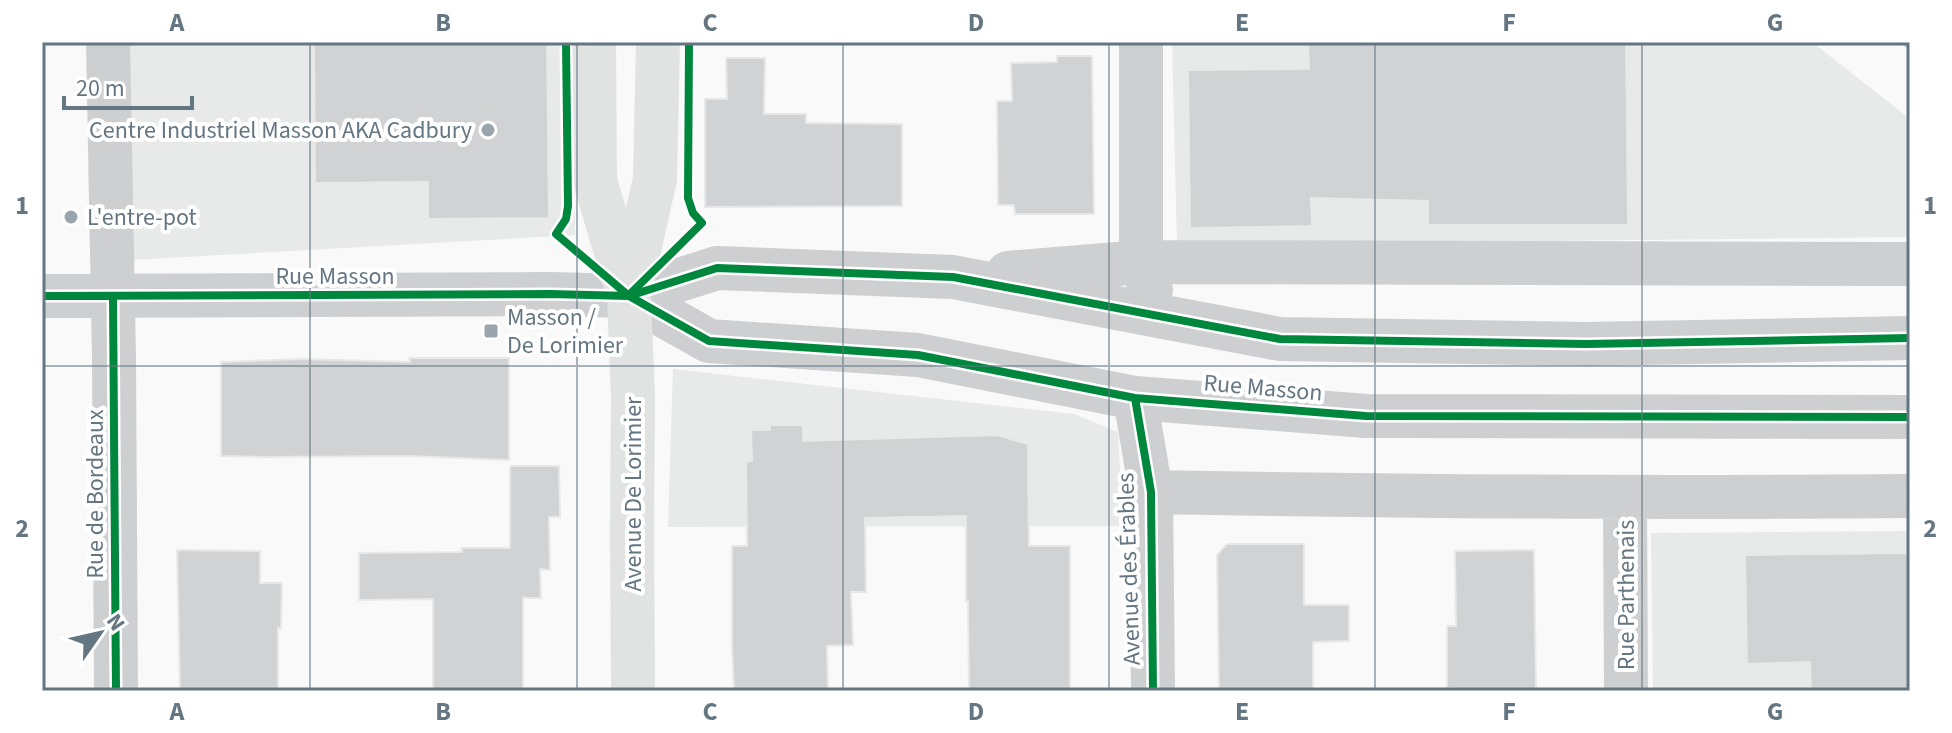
<svg xmlns="http://www.w3.org/2000/svg" width="1952" height="733" viewBox="0 0 1952 733" font-family="'Source Sans 3',sans-serif">
	<rect width="100%" height="100%" fill="#f9f9f9"/>
	<path fill="#e8e9e9" d="M 108,42 L 573,42 L 575,235 L 114,261 Z
		M 1172,42 L 1812,42 L 1910,119 L 1910,237 L 1177,245 Z
		M 673,369 L 1074,414 L 1118,432 L 1123,526 L 668,527 Z
		M 1910,531 L 1910,691 L 1653,691 L 1651,533 Z"/>
	<path fill="#d0d2d3" stroke="#e8e8e8" stroke-width="2" d="M 314,42 L 547,42 L 549,218 L 428,219 L 428,182 L 315,183 Z
		M 1308,42 L 1626,42 L 1628,225 L 1428,225 L 1428,201 L 1311,198 L 1312,226 L 1190,228 L 1188,70 L 1309,69 Z
		M 1057,56 L 1092,56 L 1094,214 L 1015,214 L 1014,205 L 998,205 L 997,101 L 1012,101 L 1011,63 L 1057,62 Z
		M 726,58 L 765,58 L 764,114 L 806,114 L 806,123 L 902,124 L 902,206 L 705,207 L 705,99 L 727,99 Z
		M 409,358 L 509,358 L 509,460 L 409,456 L 266,457 L 221,456 L 221,362 L 300,359 L 410,362 Z
		M 770,425 L 803,425 L 803,441 L 997,435 L 1028,444 L 1029,546 L 1070,546 L 1070,691 L 969,691 L 968,601 L 966,601 L 966,516 L 865,518 L 866,592 L 851,592 L 853,645 L 827,646 L 828,691 L 734,691 L 732,647 L 732,546 L 747,546 L 746,462 L 752,461 L 751,430 L 770,430 Z
		M 510,466 L 559,466 L 560,517 L 549,517 L 550,570 L 540,569 L 541,598 L 523,598 L 523,691 L 433,691 L 433,599 L 359,600 L 359,553 L 462,552 L 462,548 L 510,548 Z
		M 1227,544 L 1304,544 L 1304,605 L 1349,605 L 1349,641 L 1313,642 L 1313,691 L 1219,691 L 1217,555 Z
		M 177,550 L 260,551 L 260,583 L 282,583 L 281,629 L 278,628 L 278,691 L 180,691 Z
		M 1534,550 L 1536,691 L 1457,691 L 1457,688 L 1447,689 L 1447,626 L 1456,626 L 1455,551 Z
		M 1910,553 L 1910,691 L 1811,691 L 1810,662 L 1747,664 L 1745,555 Z"/>
	<g fill="none" stroke-linecap="round" stroke-linejoin="round">
		<path stroke="#cecfd0" stroke-width="44" d="M 108,42 L 114,358 L 116,691
			M 1141,42 L 1141,262 L 1151,290
			M 1008,273 L 1141,262 L 1910,264
			M 42,296 L 550,294 L 629,296 L 717,268 L 953,277 L 1280,339 L 1586,344 L 1910,338
			M 629,296 L 709,341 L 918,355 L 1135,398 L 1366,416 L 1910,417
			M 1135,398 L 1151,492 L 1153,691
			M 1151,492 C 1404,497 1657,498 1910,496
			M 1625,499 L 1626,691"/>
		<path stroke="#e1e2e2" stroke-width="44" d="M 594,42 L 595,181 L 629,296 L 633,398 L 632,532 L 633,691
			M 629,294 L 655,179 L 658,42"/>
		<defs>
			<path id="rail" d="M 1906,42 L 1910,45"/>
		</defs>
		<use href="#rail" stroke="#c3c5c6" stroke-width="9"/>
		<use href="#rail" stroke="#fff" stroke-width="6" stroke-dasharray="18" stroke-linecap="butt"/>
		<defs>
			<path id="cycleway" d="M 566,42 L 568,206 L 566,219 L 556,234 L 629,296 L 709,341 L 918,355 L 1135,398 L 1366,416 L 1910,417
				M 631,293 L 702,223 L 693,213 L 688,198 L 689,42
				M 42,296 L 550,294 L 629,296 L 717,268 L 953,277 L 1280,339 L 1586,344 L 1910,338
				M 113,297 L 116,691
				M 1135,398 L 1151,492 L 1153,691"/>
		</defs>
		<use href="#cycleway" stroke="#fff" stroke-width="13"/>
		<use href="#cycleway" stroke="#00873e" stroke-width="8"/>
	</g>
	<path fill="none" stroke="#657683" stroke-width="2" stroke-opacity="0.55" d="M 310,42 L 310,691M 577,42 L 577,691M 843,42 L 843,691M 1109,42 L 1109,691M 1375,42 L 1375,691M 1642,42 L 1642,691M 42,366 L 1910,366"/>
	<g fill="#99a4ac" stroke="#fff" stroke-width="3">
		<circle cx="488" cy="130" r="8"/>
		<circle cx="71" cy="217" r="8"/>
		<rect x="483" y="323" width="16" height="16" rx="4"/>
	</g>
	<g text-anchor="middle" dominant-baseline="central" stroke-width="8" stroke-linejoin="round" paint-order="stroke">
		<g font-size="24" fill="#657683" stroke="#fff" text-anchor="start">
			<text x="472" y="130" text-anchor="end">Centre Industriel Masson AKA Cadbury</text>
			<text x="87" y="217">L'entre-pot</text>
			<text x="507" y="317">Masson /<tspan x="507" dy="28">De Lorimier</tspan></text>
		</g>
		<g font-size="24" fill="#657683" stroke="#fff">
			<text x="335" y="276">Rue Masson</text>
			<text transform="translate(1263 388) rotate(5)">Rue Masson</text>
			<text transform="translate(95 494) rotate(-90)">Rue de Bordeaux</text>
			<text transform="translate(633 494) rotate(-90)">Avenue De Lorimier</text>
			<text transform="translate(1129 569) rotate(-92)">Avenue des Érables</text>
			<text transform="translate(1626 595) rotate(-90)">Rue Parthenais</text>
		</g>
	</g>
	<rect width="1952" height="733" fill="none" stroke="#ffffff" stroke-width="88"/>
	<g transform="translate(100 633) rotate(56)" stroke="#ffffff" stroke-width="6" paint-order="stroke">
	<path d="M0-6L14 30L0 20L-14 30Z" fill="#657683"/>
	<text y="-12" font-size="22" font-weight="bold" text-anchor="middle" fill="#657683">N</text>
	</g>
	<path d="M64 96v12h128v-12" fill="none" stroke="#657683" stroke-width="4"/>
	<text x="76" y="96" font-size="24" fill="#657683" stroke="#ffffff" stroke-width="6" paint-order="stroke">20 m</text>
	<rect x="44" y="44" width="1864" height="645" fill="none" stroke="#657683" stroke-width="3"/>
	<g font-size="26" text-anchor="middle" font-weight="bold" fill="#657683">
		<text x="177" y="31">A</text>
		<text x="443" y="31">B</text>
		<text x="710" y="31">C</text>
		<text x="976" y="31">D</text>
		<text x="1242" y="31">E</text>
		<text x="1509" y="31">F</text>
		<text x="1775" y="31">G</text>
		<text x="22" y="214">1</text>
		<text x="1930" y="214">1</text>
		<text x="22" y="537">2</text>
		<text x="1930" y="537">2</text>
		<text x="177" y="720">A</text>
		<text x="443" y="720">B</text>
		<text x="710" y="720">C</text>
		<text x="976" y="720">D</text>
		<text x="1242" y="720">E</text>
		<text x="1509" y="720">F</text>
		<text x="1775" y="720">G</text>
	</g>
</svg>
